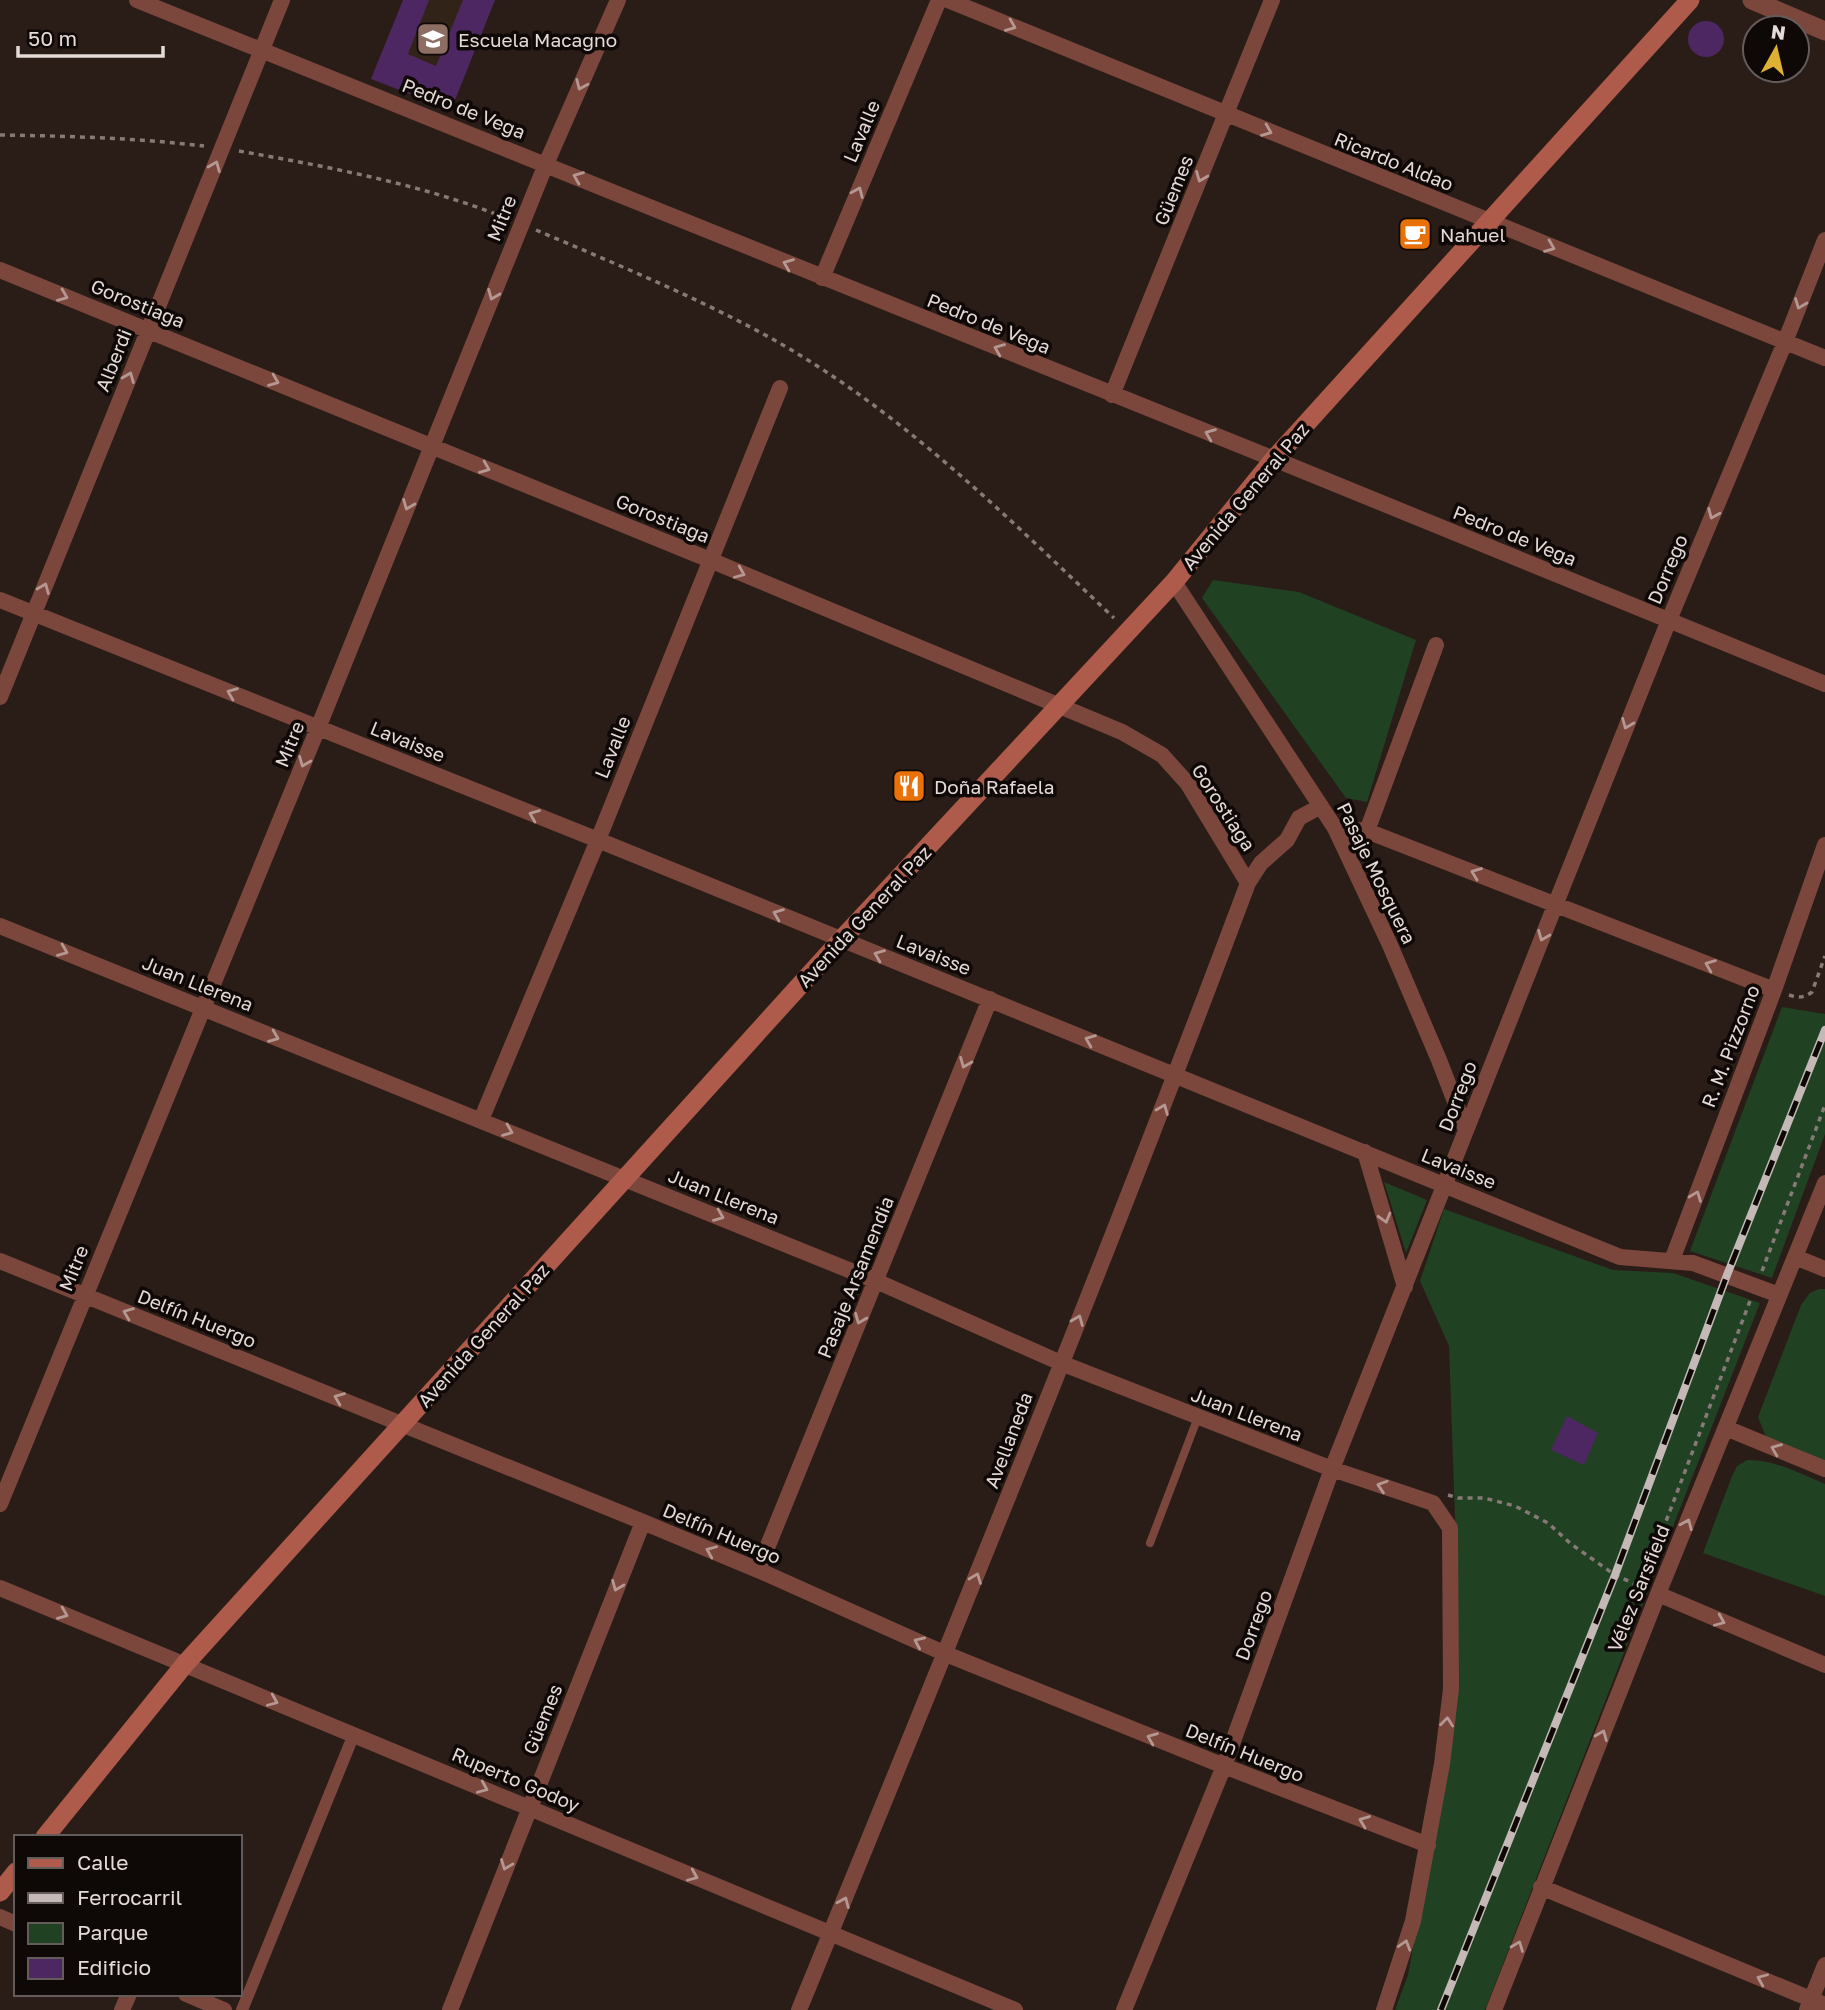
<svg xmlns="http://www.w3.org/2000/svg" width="1825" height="2010" viewBox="0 0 1825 2010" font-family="'Golos Text',sans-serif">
	<rect width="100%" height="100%" fill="#2a1c17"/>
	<path fill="#322318" d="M 403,0 L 495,0 L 451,110 L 371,79 Z"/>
	<path fill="#214123" d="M 1213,580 L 1299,592 L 1416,640 L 1367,802 L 1346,798 L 1202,598 Z
		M 1782,1007 L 1825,1014 L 1825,1134 L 1772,1278 L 1690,1251 Z
		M 1384,1182 L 1427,1200 L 1406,1253 Z
		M 1444,1209 L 1613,1270 L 1673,1273 L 1760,1303 L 1485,2010 L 1395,2010 L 1408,1975 L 1457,1704 L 1455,1518 L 1449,1346 L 1420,1281 Z
		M 1819,1289 L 1825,1289 L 1825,1463 L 1766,1437 L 1758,1417 L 1801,1305 L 1810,1293 Z
		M 1747,1460 C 1774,1459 1801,1474 1825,1484 L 1825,1596 L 1703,1553 L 1732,1476 L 1737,1466 Z"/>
	<path fill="#4d2761" d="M 403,0 L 429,0 L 408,54 L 436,66 L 463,0 L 495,0 L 451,110 L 371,79 Z
		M1688 39a18 18 0 1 1 36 0a18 18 0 1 1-36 0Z
		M 1567,1416 L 1598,1433 L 1584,1465 L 1551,1450 Z"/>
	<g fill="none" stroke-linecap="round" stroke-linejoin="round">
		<path stroke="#867a76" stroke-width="3.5" stroke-dasharray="5 5" stroke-linecap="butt" d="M 0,135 C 68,136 136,138 204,146
			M 239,151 C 329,167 421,184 506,218
			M 536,230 C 609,261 684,292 754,329 C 891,401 1003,513 1114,618
			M 1789,995 C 1798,998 1804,998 1812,992 L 1825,956
			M 1762,1271 L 1825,1105
			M 1448,1495 L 1458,1498 L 1484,1498 L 1515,1506 L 1548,1523 L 1571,1544 L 1615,1575 L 1642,1587
			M 1652,1558 L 1750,1301"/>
		<path stroke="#7b473c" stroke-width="8" d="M 1150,1543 L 1198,1417"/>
		<path stroke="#7b473c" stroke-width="12" d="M 242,2010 L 354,1734"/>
		<path stroke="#7b473c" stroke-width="16" d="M 137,0 L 1274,459 L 1825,684
			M 948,0 L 1825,358
			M 0,270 L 710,560 L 1122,732 L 1162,755 L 1188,784 L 1248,883
			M 822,278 L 939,0
			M 1112,395 L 1272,0
			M 1174,582 L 1335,828 L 1390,945 L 1439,1060 L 1466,1130
			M 0,600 L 598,840 L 1620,1257 L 1693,1263 L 1779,1295
			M 0,697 L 282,0
			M 1335,828 L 1367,831 L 1774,990
			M 1367,831 L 1436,645
			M 0,926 L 876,1281 L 1061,1363 L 1332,1469 L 1433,1503 L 1450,1528 L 1451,1689 L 1442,1764 L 1413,1921 L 1384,2010
			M 481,1120 L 598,840 L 780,388
			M 1365,1152 L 1405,1287
			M 1795,1257 L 1825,1269
			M 1672,1260 L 1774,990 L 1825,845
			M 0,1261 L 643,1522 L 758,1570 L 946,1654 L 1224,1766 L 1428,1845
			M 1726,1428 L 1825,1469
			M 0,1504 L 318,728 L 546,164 L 618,0
			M 758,1570 L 990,999
			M 0,1588 L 1015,2010
			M 1658,1594 L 1825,1665
			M 1541,1887 L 1825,2005
			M 0,1917 L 16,1924
			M 186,1994 L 224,2010
			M 122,2010 L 129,1994
			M 450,2010 L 643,1522
			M 799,2010 C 952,1636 1106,1262 1248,883 L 1261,863 L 1287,840 L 1299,818 L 1321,806
			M 1124,2010 L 1224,1766 L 1332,1469 L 1556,903 L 1669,620 L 1785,342 L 1825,240
			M 1494,2010 L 1658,1594 L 1825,1183
			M 1807,2010 L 1825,1965"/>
		<path stroke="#7b473c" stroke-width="19" d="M 1752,0 L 1825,31"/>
		<path stroke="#ae5b4b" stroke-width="19" d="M 45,1837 L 185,1664 L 841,940 L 1174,582 L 1274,459 L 1690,0
			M 0,1892 L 16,1872"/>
		<defs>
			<path id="rail" d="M 1441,2010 L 1615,1575 L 1727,1275 L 1825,1030"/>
		</defs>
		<use href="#rail" stroke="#c4b9b6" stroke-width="8"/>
		<use href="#rail" stroke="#0e0806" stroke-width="5" stroke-dasharray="16" stroke-linecap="butt"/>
	</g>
	<defs><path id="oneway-chevron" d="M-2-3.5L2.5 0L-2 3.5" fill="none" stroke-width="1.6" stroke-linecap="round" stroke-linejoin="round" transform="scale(1.75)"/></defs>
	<g stroke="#b59891">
		<use href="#oneway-chevron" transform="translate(1011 26) rotate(22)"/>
		<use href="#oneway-chevron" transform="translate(581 85) rotate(114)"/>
		<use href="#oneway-chevron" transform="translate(1267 131) rotate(22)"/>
		<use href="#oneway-chevron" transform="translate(215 166) rotate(-68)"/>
		<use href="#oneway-chevron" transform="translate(578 177) rotate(-158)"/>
		<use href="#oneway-chevron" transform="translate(1201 177) rotate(112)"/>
		<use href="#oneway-chevron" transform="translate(858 192) rotate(-67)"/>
		<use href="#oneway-chevron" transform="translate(1550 247) rotate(22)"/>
		<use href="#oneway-chevron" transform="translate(788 264) rotate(-158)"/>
		<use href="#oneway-chevron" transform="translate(493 295) rotate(112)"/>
		<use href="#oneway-chevron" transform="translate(63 296) rotate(22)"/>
		<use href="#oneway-chevron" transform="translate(1800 304) rotate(111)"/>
		<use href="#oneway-chevron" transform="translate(999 349) rotate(-158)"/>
		<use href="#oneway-chevron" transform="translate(129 377) rotate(-68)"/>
		<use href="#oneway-chevron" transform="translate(274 381) rotate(22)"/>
		<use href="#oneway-chevron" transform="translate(1210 434) rotate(-158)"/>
		<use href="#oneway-chevron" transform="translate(485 468) rotate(22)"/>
		<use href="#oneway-chevron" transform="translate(408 505) rotate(112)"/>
		<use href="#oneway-chevron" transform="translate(1713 514) rotate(113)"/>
		<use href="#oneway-chevron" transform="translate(740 573) rotate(23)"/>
		<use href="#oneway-chevron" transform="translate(44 588) rotate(-68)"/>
		<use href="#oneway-chevron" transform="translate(232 693) rotate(-158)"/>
		<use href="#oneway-chevron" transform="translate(1627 724) rotate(112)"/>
		<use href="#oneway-chevron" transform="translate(304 762) rotate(112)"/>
		<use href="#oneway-chevron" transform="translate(534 815) rotate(-158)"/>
		<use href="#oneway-chevron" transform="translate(1476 873) rotate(-159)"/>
		<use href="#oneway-chevron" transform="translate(778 914) rotate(-158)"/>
		<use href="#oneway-chevron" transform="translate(1543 936) rotate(112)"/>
		<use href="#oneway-chevron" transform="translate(63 951) rotate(22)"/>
		<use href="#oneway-chevron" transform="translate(879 955) rotate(-158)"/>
		<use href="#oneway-chevron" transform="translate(1710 965) rotate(-158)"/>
		<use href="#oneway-chevron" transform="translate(274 1037) rotate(22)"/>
		<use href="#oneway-chevron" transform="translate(1090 1040) rotate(-158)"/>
		<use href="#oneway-chevron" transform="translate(965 1063) rotate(112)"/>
		<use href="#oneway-chevron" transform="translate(1163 1109) rotate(-68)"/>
		<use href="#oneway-chevron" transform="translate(508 1131) rotate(22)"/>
		<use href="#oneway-chevron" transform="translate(1696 1196) rotate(-69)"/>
		<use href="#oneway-chevron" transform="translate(719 1216) rotate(22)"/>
		<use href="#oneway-chevron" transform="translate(1385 1218) rotate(74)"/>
		<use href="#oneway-chevron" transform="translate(128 1313) rotate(-158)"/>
		<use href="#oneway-chevron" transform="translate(860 1319) rotate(112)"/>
		<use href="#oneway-chevron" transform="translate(1078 1320) rotate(-68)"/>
		<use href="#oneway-chevron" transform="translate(339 1398) rotate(-158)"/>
		<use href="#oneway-chevron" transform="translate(1776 1449) rotate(-158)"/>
		<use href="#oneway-chevron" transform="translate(1382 1486) rotate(-162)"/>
		<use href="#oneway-chevron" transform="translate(1687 1524) rotate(-67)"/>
		<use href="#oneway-chevron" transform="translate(711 1551) rotate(-157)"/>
		<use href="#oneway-chevron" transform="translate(976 1578) rotate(-69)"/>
		<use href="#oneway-chevron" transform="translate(617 1586) rotate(112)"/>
		<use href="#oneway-chevron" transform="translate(63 1614) rotate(22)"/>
		<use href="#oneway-chevron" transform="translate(1720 1621) rotate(23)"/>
		<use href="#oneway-chevron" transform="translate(919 1642) rotate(-156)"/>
		<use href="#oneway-chevron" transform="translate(273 1701) rotate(23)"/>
		<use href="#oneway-chevron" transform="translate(1447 1722) rotate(-84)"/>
		<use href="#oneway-chevron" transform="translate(1602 1735) rotate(-68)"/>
		<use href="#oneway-chevron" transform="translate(1152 1738) rotate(-158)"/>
		<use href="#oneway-chevron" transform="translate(483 1788) rotate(23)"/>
		<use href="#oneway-chevron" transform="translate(1364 1821) rotate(-159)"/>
		<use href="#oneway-chevron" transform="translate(506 1865) rotate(111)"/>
		<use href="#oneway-chevron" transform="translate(693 1876) rotate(23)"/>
		<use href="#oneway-chevron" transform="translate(844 1902) rotate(-67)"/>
		<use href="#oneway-chevron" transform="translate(1405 1945) rotate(-73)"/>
		<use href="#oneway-chevron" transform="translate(1518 1946) rotate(-69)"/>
		<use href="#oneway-chevron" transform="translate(1762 1979) rotate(-157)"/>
	</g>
	<defs>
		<symbol id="school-square" viewBox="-11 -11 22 22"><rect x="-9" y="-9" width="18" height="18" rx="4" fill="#8d6e63" stroke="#0e0806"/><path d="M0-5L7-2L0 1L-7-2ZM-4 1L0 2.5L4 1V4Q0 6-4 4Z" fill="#fff"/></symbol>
		<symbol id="cafe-square" viewBox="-11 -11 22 22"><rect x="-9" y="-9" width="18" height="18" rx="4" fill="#e8710a" stroke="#0e0806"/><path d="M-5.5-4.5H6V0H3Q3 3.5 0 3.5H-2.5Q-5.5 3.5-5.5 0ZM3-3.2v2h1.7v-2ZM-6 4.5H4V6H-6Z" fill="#fff"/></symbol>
		<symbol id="restaurant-square" viewBox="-11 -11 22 22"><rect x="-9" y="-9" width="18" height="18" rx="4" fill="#e8710a" stroke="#0e0806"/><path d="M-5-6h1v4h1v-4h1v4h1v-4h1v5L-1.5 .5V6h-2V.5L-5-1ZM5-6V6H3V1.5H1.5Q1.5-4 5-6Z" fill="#fff"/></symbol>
	</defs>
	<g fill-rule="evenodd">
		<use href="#school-square" x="414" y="20" width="38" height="38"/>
		<use href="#cafe-square" x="1396" y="215" width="38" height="38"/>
		<use href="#restaurant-square" x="890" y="767" width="38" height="38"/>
	</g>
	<g text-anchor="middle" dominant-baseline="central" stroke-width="7" stroke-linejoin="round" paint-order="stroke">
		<g font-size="19" fill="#e4dad7" stroke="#0e0806" text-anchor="start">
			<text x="458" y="39">Escuela Macagno</text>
			<text x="1440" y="234">Nahuel</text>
			<text x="934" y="786">Doña Rafaela</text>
		</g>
		<g font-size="19" fill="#e4dad7" stroke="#0e0806">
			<text transform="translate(464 108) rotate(22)">Pedro de Vega</text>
			<text transform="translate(861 131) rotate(-67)">Lavalle</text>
			<text transform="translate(1394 161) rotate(22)">Ricardo Aldao</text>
			<text transform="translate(1173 190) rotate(-68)">Güemes</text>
			<text transform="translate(501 218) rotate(-68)">Mitre</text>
			<text transform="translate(138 303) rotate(22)">Gorostiaga</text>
			<text transform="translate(989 323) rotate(22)">Pedro de Vega</text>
			<text transform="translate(113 360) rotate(-68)">Alberdi</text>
			<text transform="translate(1245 496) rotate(-50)">Avenida General Paz</text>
			<text transform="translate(663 518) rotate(22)">Gorostiaga</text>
			<text transform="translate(1515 535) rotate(22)">Pedro de Vega</text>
			<text transform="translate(1667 569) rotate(-67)">Dorrego</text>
			<text transform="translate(408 741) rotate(22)">Lavaisse</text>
			<text transform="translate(289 744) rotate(-68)">Mitre</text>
			<text transform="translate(612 747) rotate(-68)">Lavalle</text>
			<text transform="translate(1224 807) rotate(57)">Gorostiaga</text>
			<text transform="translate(1377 873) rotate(64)">Pasaje Mosquera</text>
			<text transform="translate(864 916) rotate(-47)">Avenida General Paz</text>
			<text transform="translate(934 954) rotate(22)">Lavaisse</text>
			<text transform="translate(198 983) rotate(22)">Juan Llerena</text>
			<text transform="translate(1730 1046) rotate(-69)">R. M. Pizzorno</text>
			<text transform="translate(1457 1096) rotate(-69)">Dorrego</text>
			<text transform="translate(1459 1168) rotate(22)">Lavaisse</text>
			<text transform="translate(724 1196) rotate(22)">Juan Llerena</text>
			<text transform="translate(73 1268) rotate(-68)">Mitre</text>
			<text transform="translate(855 1277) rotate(-68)">Pasaje Arsamendia</text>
			<text transform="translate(197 1318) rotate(22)">Delfín Huergo</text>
			<text transform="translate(483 1335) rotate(-48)">Avenida General Paz</text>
			<text transform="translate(1247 1414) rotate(21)">Juan Llerena</text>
			<text transform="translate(1008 1440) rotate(-69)">Avellaneda</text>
			<text transform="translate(722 1533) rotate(23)">Delfín Huergo</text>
			<text transform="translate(1638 1588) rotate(-68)">Vélez Sarsfield</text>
			<text transform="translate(1253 1625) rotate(-70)">Dorrego</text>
			<text transform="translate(542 1719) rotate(-68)">Güemes</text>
			<text transform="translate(1245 1752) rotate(22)">Delfín Huergo</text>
			<text transform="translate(516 1779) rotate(23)">Ruperto Godoy</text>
		</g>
	</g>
	<rect x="14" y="1835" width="228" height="161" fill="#0e0806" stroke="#645c5a" stroke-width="2"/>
	<rect x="28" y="1858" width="35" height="10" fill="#ae5b4b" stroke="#645c5a" stroke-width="2"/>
	<text x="77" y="1870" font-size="21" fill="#e4dad7">Calle</text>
	<rect x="28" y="1893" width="35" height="10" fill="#c4b9b6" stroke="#645c5a" stroke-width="2"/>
	<text x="77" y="1905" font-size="21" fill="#e4dad7">Ferrocarril</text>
	<rect x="28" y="1923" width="35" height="21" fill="#214123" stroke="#645c5a" stroke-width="2"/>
	<text x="77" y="1940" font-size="21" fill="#e4dad7">Parque</text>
	<rect x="28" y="1958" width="35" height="21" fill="#4d2761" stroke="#645c5a" stroke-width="2"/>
	<text x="77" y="1975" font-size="21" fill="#e4dad7">Edificio</text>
	<g transform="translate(1776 49) rotate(8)"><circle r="33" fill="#0e0806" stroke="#645c5a" stroke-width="2"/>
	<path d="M0-5L12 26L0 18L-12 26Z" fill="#ddb133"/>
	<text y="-10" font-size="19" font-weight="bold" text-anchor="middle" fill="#e4dad7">N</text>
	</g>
	<path d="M18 46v10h145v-10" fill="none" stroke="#e4dad7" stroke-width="3.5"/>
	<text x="28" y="46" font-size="21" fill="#e4dad7" stroke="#0e0806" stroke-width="5" paint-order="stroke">50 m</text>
</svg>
